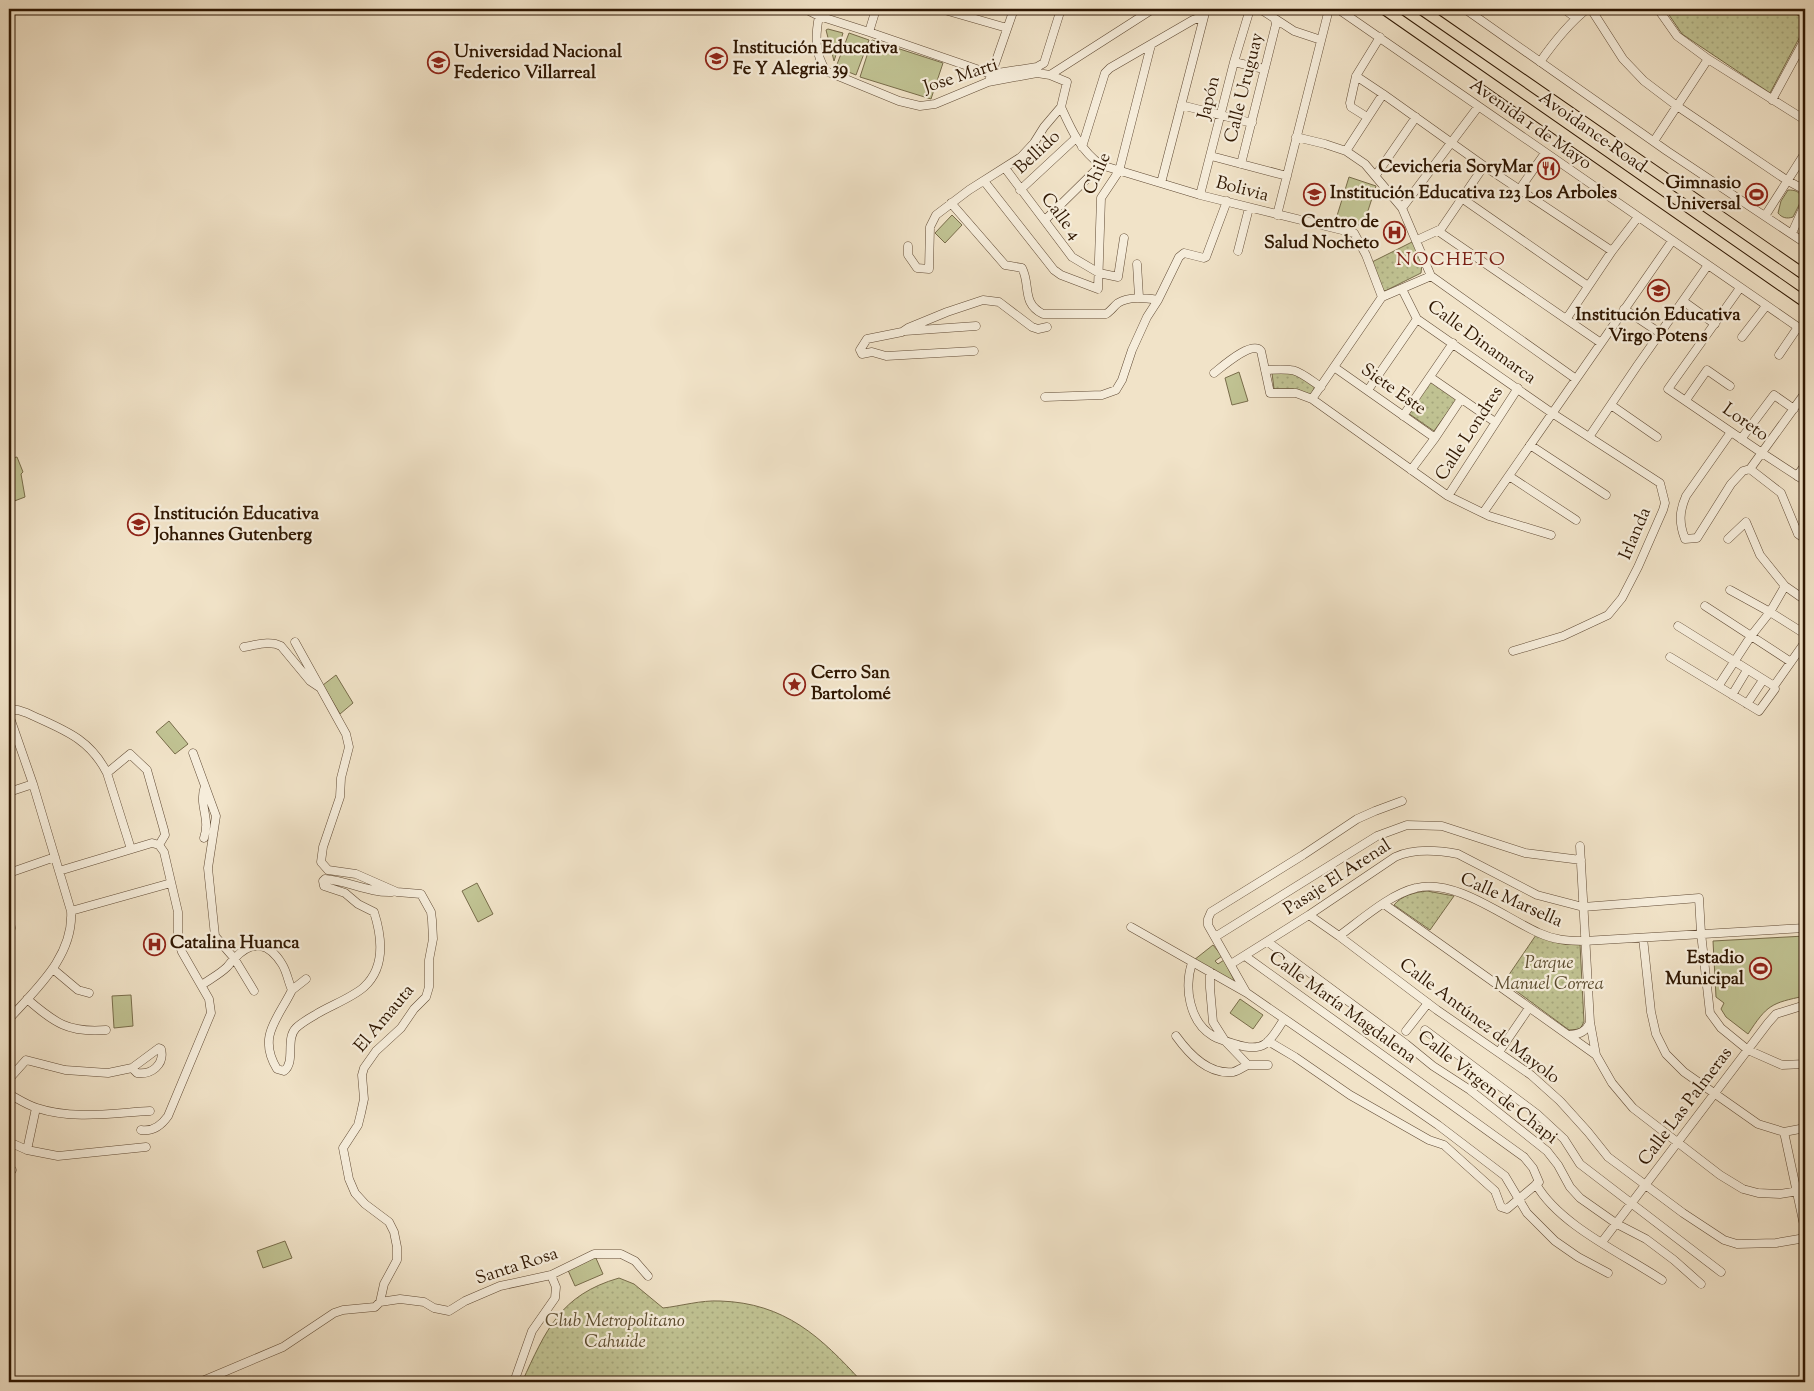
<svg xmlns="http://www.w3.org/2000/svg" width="1814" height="1391" viewBox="0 0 1814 1391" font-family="'Sorts Mill Goudy',serif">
	<defs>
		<pattern id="park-dots" width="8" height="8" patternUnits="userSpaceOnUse" patternTransform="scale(1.25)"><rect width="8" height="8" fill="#c0c292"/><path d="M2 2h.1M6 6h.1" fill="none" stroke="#a5a67c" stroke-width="1.8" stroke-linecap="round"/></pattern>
	</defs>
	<rect width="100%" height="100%" fill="#f1e3c8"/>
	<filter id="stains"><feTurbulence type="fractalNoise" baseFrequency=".004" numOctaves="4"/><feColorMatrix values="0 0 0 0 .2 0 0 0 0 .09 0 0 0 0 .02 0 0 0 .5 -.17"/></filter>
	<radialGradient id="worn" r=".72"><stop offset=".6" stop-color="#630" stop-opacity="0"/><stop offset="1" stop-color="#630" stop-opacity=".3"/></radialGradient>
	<path fill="#c0c292" stroke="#786c4a" d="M 828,29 L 843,33 L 834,61 L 826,30 Z
		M 849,33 L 869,40 L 856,75 L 836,67 Z
		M 872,40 L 943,63 L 931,99 L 860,77 Z
		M 1349,177 L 1376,186 L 1363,226 L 1336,219 Z
		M 1788,190 C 1795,190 1800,191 1802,199 L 1793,217 C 1787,219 1782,218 1778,213 L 1781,201 Z
		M 952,215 L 962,225 L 945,243 L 935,233 Z
		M 1239,372 L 1248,401 L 1232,405 L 1225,378 Z
		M 17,457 L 23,472 L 21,474 L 25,497 L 9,503 L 9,459 Z
		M 336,675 L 353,703 L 340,714 L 323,685 Z
		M 169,721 L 188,744 L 175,754 L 156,732 Z
		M 477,883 L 493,914 L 478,922 L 462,891 Z
		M 1805,936 L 1805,996 C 1771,1003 1767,1005 1748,1034 L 1726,1017 L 1721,1009 L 1724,1003 L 1716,997 L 1713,941 Z
		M 1213,945 L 1222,956 L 1215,961 L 1218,964 L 1224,960 L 1235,982 L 1194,960 Z
		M 131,995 L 133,1026 L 114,1028 L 112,996 Z
		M 1240,999 L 1263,1015 L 1253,1029 L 1230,1013 Z
		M 285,1241 L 292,1258 L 263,1268 L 257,1251 Z
		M 595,1256 L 603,1274 L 575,1286 L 567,1268 Z"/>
	<path fill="url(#park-dots)" stroke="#786c4a" d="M 1665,9 L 1786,9 L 1805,19 L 1805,27 L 1770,93 L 1682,34 Z
		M 1414,241 L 1422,263 L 1421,273 L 1385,291 L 1382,289 L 1372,262 Z
		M 1290,370 L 1315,386 L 1311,395 L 1293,389 L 1274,389 L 1272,373 Z
		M 1430,380 L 1458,398 L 1434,431 L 1408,413 Z
		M 1427,891 L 1454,896 L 1430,930 L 1394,905 C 1401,896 1415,892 1427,891 Z
		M 1536,935 L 1559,943 L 1580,944 L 1584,1022 L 1580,1029 L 1569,1030 L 1504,982 Z
		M 619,1278 L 634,1284 L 663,1308 C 681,1306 701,1300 720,1301 C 785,1303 821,1337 862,1382 L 522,1382 C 546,1330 560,1295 619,1278 Z"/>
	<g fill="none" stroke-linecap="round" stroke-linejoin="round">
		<defs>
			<path id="minor" d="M 805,9 L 819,16 L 869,32 L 991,74 L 1037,67 L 1044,63 L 1061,9
				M 941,9 L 1007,28
				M 1260,9 L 1294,31 L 1321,40
				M 1338,9 L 1805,332
				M 1465,9 L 1667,151 L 1805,243
				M 1564,9 L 1576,18
				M 1591,9 L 1623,59 L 1644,81 L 1677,106 L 1788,181 L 1805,190
				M 1658,9 L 1677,36 L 1708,59 L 1805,120
				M 1796,9 L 1805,14
				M 819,16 C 815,37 815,54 826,71 L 899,101 L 920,106 L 935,104 L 988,82 L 1037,73 L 1050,75 L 1067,82 L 1061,107 L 1044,127 L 1034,143 L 1021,157 L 969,190 L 936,215 L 930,227 L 929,269 L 917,268 L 908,255 L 908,246
				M 869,32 L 876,9
				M 1234,62 L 1264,69
				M 1540,62 C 1554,42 1568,24 1587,9
				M 1050,75 L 1153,9
				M 1356,76 L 1383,94 L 1484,166 L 1612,251
				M 990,78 L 1014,9
				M 1772,100 L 1805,39
				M 1181,105 L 1252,123
				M 1061,107 C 1071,129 1080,150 1101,165 L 1200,195 L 1354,233 L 1366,255 L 1382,297
				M 1367,117 L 1351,107 L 1350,103 L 1356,76 L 1380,37
				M 1296,137 L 1325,144 L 1346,151 L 1365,164 L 1402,208 L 1431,276
				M 1654,141 L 1708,59
				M 1082,147 L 1105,73 L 1110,68 L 1193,20 L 1204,16
				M 1346,151 L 1383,94
				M 1211,156 L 1287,176
				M 1241,164 L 1276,24 L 1275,20
				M 1005,168 L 1072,257 L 1099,273 L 1118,277 L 1124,238
				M 1376,175 L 1416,117
				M 984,181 L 1054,270 L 1061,275 L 1098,289 L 1101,198 L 1119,171 L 1151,45
				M 1161,183 L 1206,9
				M 1020,190 L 1076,138
				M 1519,190 L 1545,153
				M 1200,195 L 1234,62 L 1250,9
				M 1463,199 L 1588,286
				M 951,203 L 1005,265 L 1022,268 C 1031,285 1021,303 1043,314 L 1106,314 C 1111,311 1114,306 1118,303 C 1129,296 1145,298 1158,300
				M 1402,208 L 1478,107
				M 1277,215 L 1329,9
				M 1765,216 L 1805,153
				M 1045,220 L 1101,165
				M 1438,231 L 1601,343
				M 1792,233 L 1805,204
				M 1417,240 L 1441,229 L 1484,166
				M 1238,251 L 1249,208
				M 1137,264 L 1139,297
				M 1431,276 L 1576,379
				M 1740,288 L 1668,389 L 1762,453 L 1805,481
				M 1402,289 L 1417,319 L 1552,413 L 1660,483 L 1665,503 L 1663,510 L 1638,567 L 1622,598 L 1608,615 L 1563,636 L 1513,651
				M 1382,297 L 1431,276
				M 1683,301 L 1715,324
				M 1624,309 L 1660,333
				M 1567,318 L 1612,251 L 1638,217
				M 905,331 L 976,326
				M 1742,337 L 1766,306
				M 974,351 L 886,356 L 872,352 L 862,354 L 860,350 L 867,339 L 902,332 L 908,328 L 947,312 L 983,300 L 999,302 L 1032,327 L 1038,329 L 1047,327
				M 1779,355 L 1798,327
				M 1334,367 L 1435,438
				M 1265,370 C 1297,368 1295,369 1321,387
				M 1214,373 C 1223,366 1252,340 1261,351 L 1270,393 L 1296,393 L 1312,399 L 1448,496 L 1489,516 L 1551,535
				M 1430,377 L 1495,422
				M 1368,390 L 1417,319
				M 1045,397 L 1102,395 L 1116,390 L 1122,380 L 1132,350 L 1147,317 L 1158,300 L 1179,257 L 1184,253 L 1204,258 L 1206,257 L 1227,201
				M 1312,399 L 1382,297
				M 1686,400 L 1707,370 L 1730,386
				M 1611,405 L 1657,437
				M 1403,416 L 1453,343
				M 1731,432 L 1686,496 C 1679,512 1679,523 1685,539 L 1697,538 L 1731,484 L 1743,471 L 1750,469
				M 1589,437 L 1637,366 L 1708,265
				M 1741,439 L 1774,395 L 1794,409
				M 1530,445 L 1606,495
				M 1750,469 L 1805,393
				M 1750,469 L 1781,493 L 1798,534 L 1805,539
				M 1411,470 L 1435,438 L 1461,399
				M 1509,476 L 1576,520
				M 1797,476 L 1805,465
				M 1448,496 L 1518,388
				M 1483,513 L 1672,241
				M 1798,534 L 1805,524
				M 1728,539 L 1746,522 L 1760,555 L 1785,586 L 1805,600
				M 1730,590 L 1770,612 L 1805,634
				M 1705,606 L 1791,662
				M 1678,626 L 1774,686
				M 295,642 L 346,734 L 349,747 L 341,778 L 340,797 L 323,847 L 321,862 L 328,870 L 356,874 L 397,892 L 421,894 L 431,912 L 432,920 L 433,939 L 429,960 L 429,987 L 426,997 L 414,1009 L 401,1028 L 376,1051 L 364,1068 L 362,1075 L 364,1099 L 361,1113 L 358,1125 L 343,1148 L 349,1179 L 355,1193 L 365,1204 L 389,1222 L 394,1232 L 397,1247 L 397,1260 L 384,1284 L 380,1302
				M 244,647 C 256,645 270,640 281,646 L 310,681 L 319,687
				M 1670,657 L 1759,711 L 1775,689 L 1774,686 L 1805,642
				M 1719,685 L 1751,636 L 1770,612 L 1785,586
				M 1732,695 L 1747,670
				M 1747,704 L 1763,680
				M 9,710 L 18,710 L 27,713 C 61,729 89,737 107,773 L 131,849
				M 9,715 L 33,784 L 71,911 C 74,956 36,989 9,1019
				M 193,753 L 216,816 L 208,868 L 215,936 L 234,958 L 254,991
				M 107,773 L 130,754 L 147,770 L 164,830 L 165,835 L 159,845
				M 9,792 L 33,784
				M 204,838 C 211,818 198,805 205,786
				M 1580,846 L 1590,1022 L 1596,1055
				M 59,871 L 152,843 L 159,845
				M 9,873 L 55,857
				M 1384,904 L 1596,1055 L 1612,1083 L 1633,1108 L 1720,1175 L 1743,1189 L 1758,1193 L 1780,1194 L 1805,1190
				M 71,911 L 171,883
				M 1309,915 L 1339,936 L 1437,1010 L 1531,1075 L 1560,1101 L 1588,1132 L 1608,1157 L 1683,1213 L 1724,1240 L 1737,1244 L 1776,1243 L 1805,1238
				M 9,916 L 11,928 L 9,935
				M 1131,927 L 1247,993 L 1438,1125 L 1505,1176 L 1527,1213 L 1555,1241 L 1578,1257 L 1608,1273
				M 1339,936 C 1361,920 1390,894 1416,888 C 1455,878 1505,918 1539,933 C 1554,940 1568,941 1584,941 L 1805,928
				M 1215,937 L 1377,836 L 1407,825 L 1442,826 L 1525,853 L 1581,860
				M 1643,938 L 1651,1012 L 1656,1034 L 1666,1054 L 1684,1072 L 1758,1124 L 1784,1132 L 1805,1128
				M 1268,942 L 1406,1044 L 1433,1066 L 1470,1090 L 1547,1151 L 1558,1165 L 1570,1187 L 1580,1198 L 1617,1224 L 1646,1239 L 1674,1260 L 1701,1284
				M 1245,956 L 1524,1157 L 1533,1168 L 1539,1182 L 1507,1209 L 1501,1207 L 1495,1191 L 1444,1145 L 1429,1140 L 1350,1095 L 1295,1057 L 1268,1041
				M 1192,963 C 1184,987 1189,1022 1213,1036 C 1220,1040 1228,1042 1235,1044 C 1244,1047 1256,1050 1265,1044 C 1273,1038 1279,1027 1284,1019
				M 1231,964 L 1309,915 L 1395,857 C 1414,848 1437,850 1458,854 L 1537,895 L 1583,907 L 1699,898 L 1701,933 L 1710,1013 L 1721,1028 L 1748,1050 L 1782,1065 L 1805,1064
				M 53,969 L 78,990 L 89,993
				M 1210,972 L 1210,988 L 1213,1022 L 1225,1041 L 1248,1065 L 1268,1065
				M 202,985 C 210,979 220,974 227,967 C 230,964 232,960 235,958 C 253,939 269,943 282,964 C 287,972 288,981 292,990 C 278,1019 257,1036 277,1069 L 284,1071 C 296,1062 285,1039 296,1028 C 301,1023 308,1019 315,1015 C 329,1006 352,998 364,987 C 386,967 382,937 374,912 L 358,904 L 345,893 L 324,886 L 323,881 L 325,879 C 348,881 369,893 392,892
				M 292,990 L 306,979
				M 1246,992 L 1208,925 L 1208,919 L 1211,912 L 1303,855 L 1357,819 L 1375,811 L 1402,801
				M 27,999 C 55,1023 68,1033 106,1030
				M 1425,1030 L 1537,1114 L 1564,1139 L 1580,1164 L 1721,1272
				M 1406,1031 L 1428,1003
				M 1570,1035 C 1580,1034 1585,1032 1590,1023
				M 1176,1036 C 1189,1054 1208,1075 1233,1072 C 1238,1071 1243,1067 1248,1065
				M 1499,1052 L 1529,1008
				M 9,1079 L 26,1060 L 65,1070 L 108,1073 L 132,1068 L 159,1048 L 161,1049 C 165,1065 151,1075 137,1073 L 132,1068
				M 9,1094 C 18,1099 27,1105 37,1108 C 73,1120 113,1113 150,1111
				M 141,1130 C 153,1132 161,1126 168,1116 L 211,1013 L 209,999 L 182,952 L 178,940 L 178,912 L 164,852 L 159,845
				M 1784,1132 L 1805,1230
				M 9,1142 L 27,1150 L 58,1156 L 146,1147
				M 27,1150 L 36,1108
				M 9,1169 L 12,1170
				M 1536,1184 C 1559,1225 1623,1254 1662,1280
				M 1602,1242 L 1768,1023 L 1776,1014 L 1805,1005
				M 200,1382 L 283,1347 L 334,1313 L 343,1310 L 375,1307 L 380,1302 L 400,1299 L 424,1302 L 434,1308 L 449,1311 L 465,1301 L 500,1286 L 551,1275 L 594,1254 L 621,1254 L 635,1261 L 648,1276
				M 514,1382 L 532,1331 L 555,1298 L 556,1287 L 551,1275"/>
			<path id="highway" d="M 1384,9 L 1805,302
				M 1421,9 L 1805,275"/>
		</defs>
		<use href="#minor" stroke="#604a34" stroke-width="9"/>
		<use href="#highway" stroke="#2f1702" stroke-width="12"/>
		<use href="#minor" stroke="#f6eddb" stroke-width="8"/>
		<use href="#highway" stroke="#f1e3c8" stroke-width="10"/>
	</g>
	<defs>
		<symbol id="school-ring" viewBox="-11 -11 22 22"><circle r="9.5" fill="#f6eddb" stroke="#8f2418" stroke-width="1.5"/><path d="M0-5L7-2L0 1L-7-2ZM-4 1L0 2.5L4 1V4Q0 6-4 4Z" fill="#8f2418"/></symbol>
		<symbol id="university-ring" viewBox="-11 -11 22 22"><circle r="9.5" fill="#f6eddb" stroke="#8f2418" stroke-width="1.5"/><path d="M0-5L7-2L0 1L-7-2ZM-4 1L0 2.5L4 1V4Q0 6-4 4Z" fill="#8f2418"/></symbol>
		<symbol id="restaurant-ring" viewBox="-11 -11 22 22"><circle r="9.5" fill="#f6eddb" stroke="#8f2418" stroke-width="1.5"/><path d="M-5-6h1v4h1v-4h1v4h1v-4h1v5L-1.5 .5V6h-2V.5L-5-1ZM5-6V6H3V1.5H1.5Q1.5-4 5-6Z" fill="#8f2418"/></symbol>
		<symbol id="stadium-ring" viewBox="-11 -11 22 22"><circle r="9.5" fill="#f6eddb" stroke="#8f2418" stroke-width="1.5"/><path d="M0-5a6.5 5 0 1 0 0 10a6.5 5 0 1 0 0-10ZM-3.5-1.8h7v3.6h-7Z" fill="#8f2418"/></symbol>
		<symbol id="hospital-ring" viewBox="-11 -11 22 22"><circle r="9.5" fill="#f6eddb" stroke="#8f2418" stroke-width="1.5"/><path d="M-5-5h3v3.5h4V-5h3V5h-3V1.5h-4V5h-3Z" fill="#8f2418"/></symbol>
		<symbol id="sight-ring" viewBox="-11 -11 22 22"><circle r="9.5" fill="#f6eddb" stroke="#8f2418" stroke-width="1.5"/><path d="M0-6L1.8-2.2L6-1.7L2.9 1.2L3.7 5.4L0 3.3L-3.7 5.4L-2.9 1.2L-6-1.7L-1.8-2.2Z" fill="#8f2418"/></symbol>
	</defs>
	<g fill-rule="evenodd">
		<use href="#school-ring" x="704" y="46" width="25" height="25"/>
		<use href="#university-ring" x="426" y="50" width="25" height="25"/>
		<use href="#restaurant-ring" x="1536" y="156" width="25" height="25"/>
		<use href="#school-ring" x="1302" y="182" width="25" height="25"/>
		<use href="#stadium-ring" x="1744" y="182" width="25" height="25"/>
		<use href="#hospital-ring" x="1382" y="220" width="25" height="25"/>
		<use href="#school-ring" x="1646" y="278" width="25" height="25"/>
		<use href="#school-ring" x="126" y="512" width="25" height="25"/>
		<use href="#sight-ring" x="782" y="672" width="25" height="25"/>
		<use href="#hospital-ring" x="142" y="932" width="25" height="25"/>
		<use href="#stadium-ring" x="1748" y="956" width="25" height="25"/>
	</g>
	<g text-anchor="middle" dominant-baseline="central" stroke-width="4.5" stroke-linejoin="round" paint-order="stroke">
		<g font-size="18" font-weight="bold" fill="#2f1702" stroke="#f6eddb" text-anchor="start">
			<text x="733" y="49">Institución Educativa<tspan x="733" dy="21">Fe Y Alegria 39</tspan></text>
			<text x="454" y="53">Universidad Nacional<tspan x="454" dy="21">Federico Villarreal</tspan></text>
			<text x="1533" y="168" text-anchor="end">Cevicheria SoryMar</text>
			<text x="1741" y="184" text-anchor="end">Gimnasio<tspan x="1741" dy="21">Universal</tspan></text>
			<text x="1330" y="194">Institución Educativa 123 Los Arboles</text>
			<text x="1379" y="223" text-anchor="end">Centro de<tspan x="1379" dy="21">Salud Nocheto</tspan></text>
			<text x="1658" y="316" text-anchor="middle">Institución Educativa<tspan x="1658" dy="21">Virgo Potens</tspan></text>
			<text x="154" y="515">Institución Educativa<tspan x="154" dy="21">Johannes Gutenberg</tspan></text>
			<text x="811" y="674">Cerro San<tspan x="811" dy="21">Bartolomé</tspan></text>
			<text x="170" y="944">Catalina Huanca</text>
			<text x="1744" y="959" text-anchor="end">Estadio<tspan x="1744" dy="21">Municipal</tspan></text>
		</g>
		<g font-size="18" fill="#2f1702" stroke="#f6eddb">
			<text transform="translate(961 77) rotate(-18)">Jose Marti</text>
			<text transform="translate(1245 88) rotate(-76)">Calle Uruguay</text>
			<text transform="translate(1210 98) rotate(-76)">Japón</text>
			<text transform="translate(1530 125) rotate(35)">Avenida 1 de Mayo</text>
			<text transform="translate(1592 133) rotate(35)">Avoidance Road</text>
			<text transform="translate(1038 153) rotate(-43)">Bellido</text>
			<text transform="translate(1098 174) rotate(-67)">Chile</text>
			<text transform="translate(1242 190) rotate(15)">Bolivia</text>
			<text transform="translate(1060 217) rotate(53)">Calle 4</text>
			<text transform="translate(1481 343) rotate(36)">Calle Dinamarca</text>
			<text transform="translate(1393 390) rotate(35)">Siete Este</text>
			<text transform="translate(1745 423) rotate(35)">Loreto</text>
			<text transform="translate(1470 434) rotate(-57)">Calle Londres</text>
			<text transform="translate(1636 534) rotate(-67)">Irlanda</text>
			<text transform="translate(1338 878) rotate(-33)">Pasaje El Arenal</text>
			<text transform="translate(1511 901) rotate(24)">Calle Marsella</text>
			<text transform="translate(1342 1008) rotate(36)">Calle María Magdalena</text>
			<text transform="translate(385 1019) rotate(-50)">El Amauta</text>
			<text transform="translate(1479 1022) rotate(37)">Calle Antúnez de Mayolo</text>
			<text transform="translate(1487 1088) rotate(38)">Calle Virgen de Chapi</text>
			<text transform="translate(1686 1107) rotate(-53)">Calle Las Palmeras</text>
			<text transform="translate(517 1267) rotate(-18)">Santa Rosa</text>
		</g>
		<g font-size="18" font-style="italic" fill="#5a4a2d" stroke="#f6eddb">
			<text x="1549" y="964">Parque<tspan x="1549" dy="21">Manuel Correa</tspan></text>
			<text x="615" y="1322">Club Metropolitano<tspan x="615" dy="21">Cahuide</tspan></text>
		</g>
		<g font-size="19" letter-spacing="1" fill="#7a1f14" stroke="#f6eddb">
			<text x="1451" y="260">NOCHETO</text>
		</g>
	</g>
	<rect width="1814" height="1391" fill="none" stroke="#f1e3c8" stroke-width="30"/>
	<rect x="10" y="10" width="1794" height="1371" fill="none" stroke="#2f1702" stroke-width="2.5"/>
	<rect x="15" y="15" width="1784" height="1361" fill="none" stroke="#2f1702"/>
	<rect width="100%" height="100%" filter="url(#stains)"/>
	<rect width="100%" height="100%" fill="url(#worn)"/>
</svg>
